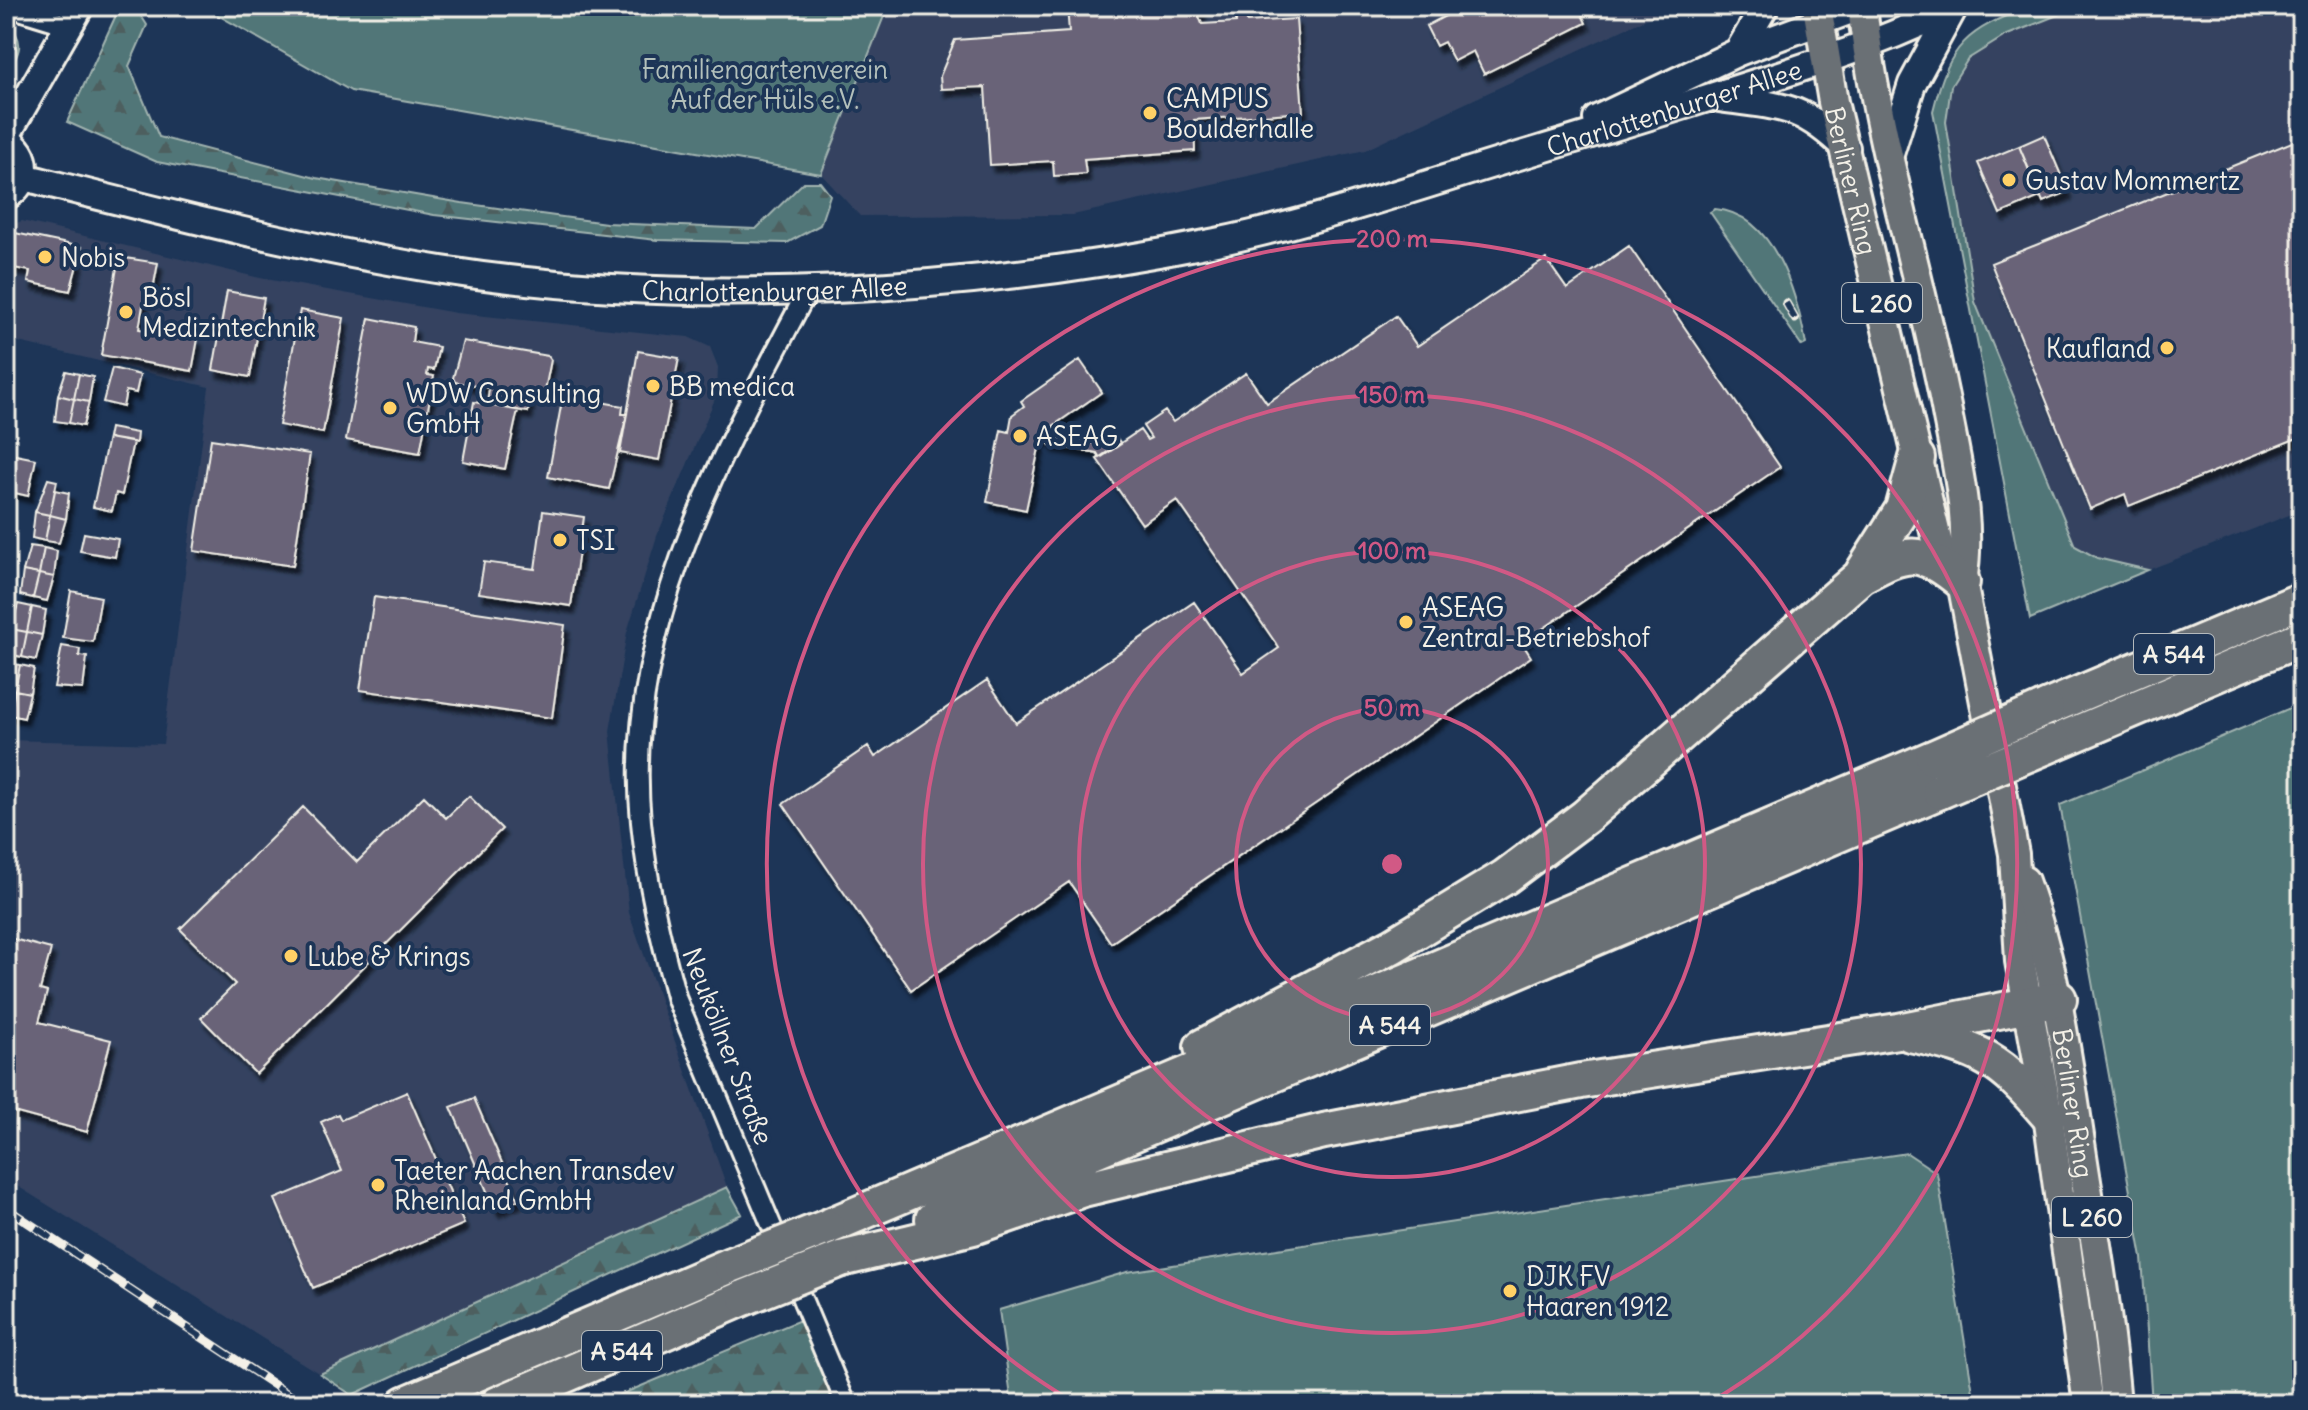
<svg xmlns="http://www.w3.org/2000/svg" width="2308" height="1410" viewBox="0 0 2308 1410" font-family="Delius,sans-serif">
	<defs>
		<pattern id="forest-firs" width="22" height="20" patternUnits="userSpaceOnUse" patternTransform="scale(2)"><rect width="22" height="20" fill="#517678"/><path d="M5 1l3.5 6h-7zM16 11l3.5 6h-7z" fill="#4d5f5f"/></pattern>
		<filter id="shadow"><feDropShadow dx="4" dy="7" stdDeviation="2" flood-color="#0009"/></filter>
	</defs>
	<rect width="100%" height="100%" fill="#1d3557"/>
	<filter id="ink" filterUnits="userSpaceOnUse"><feTurbulence type="fractalNoise" baseFrequency=".0125" numOctaves="2"/><feDisplacementMap in="SourceGraphic" scale="16" xChannelSelector="R" yChannelSelector="G"/><feConvolveMatrix kernelMatrix="1 2 1 2 8 2 1 2 1" color-interpolation-filters="sRGB"/></filter>
	<g filter="url(#ink)">
		<path fill="#344361" d="M 888,6 L 1674,6 L 1365,150 L 1073,215 L 860,216 L 821,174 Z
			M 2080,6 L 2302,6 L 2302,510 L 2148,570 L 2097,558 L 2075,546 L 1975,302 L 1946,122 L 1951,86 L 1968,59 L 2005,36 Z
			M 22,221 L 260,278 L 456,313 L 688,337 L 710,347 L 718,367 L 717,394 L 657,536 L 627,632 L 610,731 L 629,913 L 727,1187 L 320,1374 L 6,1179 L 6,740 L 163,744 L 209,387 L 6,339 L 6,227 Z"/>
		<path fill="#517678" stroke="#a2b4b0" stroke-width="2" d="M 202,6 L 888,6 L 821,174 L 351,91 Z
			M 2030,6 L 2080,6 L 2005,36 L 1968,59 L 1951,86 L 1946,122 L 1975,302 L 2075,546 L 2097,558 L 2148,570 L 2030,619 L 1933,111 C 1950,43 1966,31 2030,6 Z
			M 6,22 C 27,41 20,52 6,74 Z
			M 1715,209 C 1775,214 1797,295 1806,344 L 1802,346 L 1710,212 Z
			M 2302,703 L 2302,1404 L 2152,1404 L 2142,1258 L 2060,805 Z
			M 1907,1153 L 1937,1173 L 1975,1404 L 1012,1404 L 999,1310 L 1127,1272 Z"/>
		<path fill="url(#forest-firs)" stroke="#a2b4b0" stroke-width="2" d="M 138,11 L 147,25 L 129,66 L 159,137 L 316,178 L 462,203 L 606,223 L 756,229 L 804,182 L 820,182 L 830,195 L 820,225 L 787,243 L 657,240 L 434,215 L 157,162 L 67,122 L 117,13 Z
			M 727,1187 L 742,1214 L 352,1395 L 320,1374 Z
			M 800,1320 L 837,1404 L 598,1404 Z"/>
		<path fill="#696478" stroke="#f4f1e8" stroke-width="2" filter="url(#shadow)" d="M 1067,6 L 1186,6 L 1194,10 L 1198,7 L 1203,12 L 1199,16 L 1202,24 L 1236,22 L 1236,14 L 1246,13 L 1247,22 L 1296,19 L 1303,112 L 1194,120 L 1195,151 L 1084,159 L 1086,174 L 1054,176 L 1053,161 L 990,165 L 985,87 L 941,89 L 940,76 L 955,40 L 1069,32 Z
			M 1450,6 L 1578,6 L 1586,23 L 1484,74 L 1473,51 L 1454,61 L 1444,42 L 1436,46 L 1426,26 L 1453,12 Z
			M 2044,135 L 2068,192 L 2043,202 L 2019,146 Z
			M 2302,138 L 2302,436 L 2129,506 L 2125,494 L 2090,509 L 1991,263 Z
			M 2019,146 L 2040,197 L 2000,214 L 1978,163 Z
			M 15,233 L 82,247 L 70,291 L 28,282 L 30,271 L 8,267 Z
			M 1629,246 L 1780,467 L 1522,643 L 1531,657 L 1111,943 L 1069,882 L 911,990 L 783,804 L 868,746 L 875,757 L 987,680 L 1016,723 L 1194,602 L 1243,673 L 1279,648 L 1177,500 L 1142,524 L 1097,459 L 1140,430 L 1147,440 L 1151,438 L 1143,426 L 1165,411 L 1173,422 L 1246,373 L 1267,403 L 1396,316 L 1417,346 L 1546,259 L 1567,289 Z
			M 119,257 L 158,263 L 152,295 L 145,294 L 139,329 L 198,339 L 192,371 L 101,355 Z
			M 227,291 L 264,298 L 250,377 L 213,370 Z
			M 300,310 L 344,318 L 323,433 L 279,425 Z
			M 369,318 L 414,327 L 412,342 L 439,347 L 434,370 L 428,369 L 427,375 L 434,376 L 420,453 L 346,440 Z
			M 463,341 L 548,356 L 551,360 L 544,395 L 530,396 L 528,412 L 487,405 L 489,388 L 455,382 L 453,378 Z
			M 638,351 L 679,358 L 659,460 L 620,453 Z
			M 1080,360 L 1102,392 L 1053,426 L 1056,430 L 1053,433 L 1044,438 L 1042,434 L 1026,510 L 987,502 L 1001,430 L 1009,432 L 1012,415 L 1024,406 L 1021,401 Z
			M 112,368 L 140,375 L 136,393 L 126,391 L 123,407 L 103,402 Z
			M 66,371 L 79,374 L 74,399 L 58,395 Z
			M 79,374 L 93,377 L 89,402 L 74,399 Z
			M 58,395 L 74,399 L 69,423 L 55,421 Z
			M 563,395 L 623,406 L 622,414 L 627,414 L 609,489 L 548,477 Z
			M 74,399 L 89,402 L 83,426 L 69,423 Z
			M 474,402 L 518,410 L 505,469 L 463,461 Z
			M 110,428 L 137,433 L 136,443 L 108,438 Z
			M 1053,433 L 1057,438 L 1106,445 L 1117,438 L 1121,444 L 1100,458 L 1097,453 L 1050,445 L 1045,438 Z
			M 108,438 L 133,442 L 122,495 L 116,493 L 112,511 L 93,507 Z
			M 211,439 L 310,454 L 293,566 L 194,551 Z
			M 6,453 L 36,459 L 28,496 L 6,491 Z
			M 48,479 L 57,481 L 50,515 L 35,512 Z
			M 55,490 L 69,493 L 66,519 L 50,515 Z
			M 543,511 L 584,517 L 571,606 L 479,593 L 484,562 L 535,569 Z
			M 35,512 L 50,515 L 45,541 L 32,538 Z
			M 50,515 L 66,519 L 59,543 L 45,541 Z
			M 84,533 L 118,539 L 115,557 L 80,551 Z
			M 30,546 L 44,548 L 39,574 L 23,571 Z
			M 44,548 L 57,551 L 54,577 L 39,574 Z
			M 23,571 L 39,574 L 33,598 L 20,595 Z
			M 39,574 L 54,577 L 47,601 L 33,598 Z
			M 71,591 L 101,597 L 93,642 L 63,638 Z
			M 374,597 L 565,625 L 552,718 L 360,690 Z
			M 18,604 L 32,607 L 27,632 L 11,629 Z
			M 32,607 L 46,610 L 42,635 L 27,632 Z
			M 11,629 L 27,632 L 22,657 L 8,654 Z
			M 27,632 L 42,635 L 36,660 L 22,657 Z
			M 62,646 L 80,649 L 79,656 L 87,657 L 83,689 L 54,687 Z
			M 6,663 L 20,665 L 15,690 L 6,689 Z
			M 20,665 L 34,668 L 30,693 L 15,690 Z
			M 6,689 L 15,690 L 10,715 L 6,714 Z
			M 15,690 L 30,693 L 24,718 L 10,715 Z
			M 424,796 L 446,818 L 469,796 L 502,829 L 256,1074 L 201,1018 L 235,984 L 180,929 L 303,807 L 357,862 Z
			M 6,937 L 51,949 L 40,990 L 47,992 L 39,1022 L 111,1040 L 87,1132 L 6,1110 Z
			M 407,1092 L 464,1224 L 313,1288 L 275,1199 L 342,1171 L 321,1122 L 338,1114 L 341,1120 Z
			M 474,1098 L 518,1200 L 495,1210 L 451,1107 Z"/>
		<g fill="none" stroke-linecap="round" stroke-linejoin="round">
			<defs>
				<path id="street" d="M 6,6 L 68,25
					M 808,290 C 722,453 622,630 641,822 C 647,883 661,941 677,1000 L 846,1404"/>
				<g id="secondary">
					<path d="M 1738,52 L 1765,6"/>
					<path d="M 1719,98 C 1781,107 1799,103 1846,148"/>
					<path d="M 1597,119 L 1738,52 L 1862,6"/>
					<path d="M 6,136 L 80,6"/>
					<path d="M 6,140 C 30,153 30,183 6,196"/>
					<path d="M 1890,154 L 1912,84 L 1954,7"/>
					<path id="s1" d="M 24,177 C 162,212 301,248 442,270 C 689,309 971,292 1216,242 C 1324,220 1427,183 1532,152 C 1618,126 1703,100 1789,72 C 1846,53 1902,34 1955,6"/>
				</g>
				<g id="primary">
					<path id="s2" d="M 1817,6 L 1833,102 L 1938,544 L 1960,578"/>
					<path d="M 1862,6 C 1877,142 1920,273 1946,407 C 1957,467 1972,521 1962,582 L 2014,854 L 2020,961 L 2048,1115 L 2088,1404"/>
					<path id="s3" d="M 2024,881 C 2056,968 2067,1058 2081,1149 C 2094,1234 2109,1319 2116,1404"/>
				</g>
				<path id="highway" d="M 1863,572 L 1903,509 L 1917,458
					M 2046,708 L 2302,600
					M 2054,743 L 2302,638
					M 1910,1034 C 1982,1049 2000,1059 2048,1115
					M 1202,1047 L 1392,946 L 1505,877 L 1585,817 L 1861,576 C 1906,551 1920,547 1962,582
					M 933,1219 L 1940,791
					M 827,1227 L 1933,758
					M 841,1259 L 973,1227 L 1083,1189 L 1324,1131 L 1581,1081 L 1898,1031 L 2059,999
					M 405,1404 L 731,1265
					M 498,1404 L 746,1297"/>
			</defs>
			<use href="#street" stroke="#f4f1e8" stroke-width="24"/>
			<use href="#secondary" stroke="#f4f1e8" stroke-width="32"/>
			<use href="#primary" stroke="#f4f1e8" stroke-width="34"/>
			<use href="#highway" stroke="#f4f1e8" stroke-width="40"/>
			<use href="#street" stroke="#1d3557" stroke-width="18"/>
			<use href="#secondary" stroke="#1d3557" stroke-width="26"/>
			<use href="#primary" stroke="#6b6f75" stroke-width="28"/>
			<use href="#highway" stroke="#6b6f75" stroke-width="34"/>
			<defs>
				<path id="rail" d="M 1786,303 L 1795,319
					M 6,1208 L 303,1404"/>
			</defs>
			<use href="#rail" stroke="#f4f1e8" stroke-width="9"/>
			<use href="#rail" stroke="#1d3557" stroke-width="6" stroke-dasharray="18" stroke-linecap="butt"/>
			<defs>
				<path id="highway-bridge" d="M 1933,758 L 2046,708
					M 1940,791 L 2054,743
					M 731,1265 L 827,1227
					M 746,1297 L 841,1259"/>
			</defs>
			<use href="#highway-bridge" stroke="#f4f1e8" stroke-width="40" stroke-linecap="butt"/>
			<use href="#highway-bridge" stroke="#6b6f75" stroke-width="34"/>
		</g>
	</g>
	<g fill="none" stroke="#d15985" stroke-width="4">
		<circle cx="1392" cy="864" r="156"/>
		<circle cx="1392" cy="864" r="313"/>
		<circle cx="1392" cy="864" r="469"/>
		<path d="M1075 1403A625 625 0 1 1 1709 1403"/>
	</g>
	<g fill="#ffd166" stroke="#1d3557" stroke-width="3">
		<circle cx="1150" cy="113" r="8"/>
		<circle cx="2009" cy="180" r="8"/>
		<circle cx="45" cy="257" r="8"/>
		<circle cx="126" cy="312" r="8"/>
		<circle cx="2167" cy="348" r="8"/>
		<circle cx="653" cy="386" r="8"/>
		<circle cx="390" cy="408" r="8"/>
		<circle cx="1020" cy="436" r="8"/>
		<circle cx="560" cy="540" r="8"/>
		<circle cx="1406" cy="622" r="8"/>
		<circle cx="291" cy="956" r="8"/>
		<circle cx="378" cy="1185" r="8"/>
		<circle cx="1510" cy="1291" r="8"/>
	</g>
	<g text-anchor="middle" dominant-baseline="central" stroke-width="8" stroke-linejoin="round" paint-order="stroke">
		<g fill="#1d3557" stroke="#b4b9bc" stroke-width="2">
			<rect x="1842" y="283" width="80" height="40" rx="6"/>
			<rect x="2134" y="634" width="80" height="40" rx="6"/>
			<rect x="1350" y="1005" width="80" height="40" rx="6"/>
			<rect x="2052" y="1197" width="80" height="40" rx="6"/>
			<rect x="582" y="1331" width="80" height="40" rx="6"/>
		</g>
		<g font-size="24" font-weight="bold" fill="#f4f1e8">
			<text x="1882" y="303">L 260</text>
			<text x="2174" y="654">A 544</text>
			<text x="1390" y="1025">A 544</text>
			<text x="2092" y="1217">L 260</text>
			<text x="622" y="1351">A 544</text>
		</g>
		<g font-size="26" fill="#b3c0bb" stroke="#1d3557">
			<text x="765" y="69">Familiengartenverein<tspan x="765" dy="30">Auf der Hüls e.V.</tspan></text>
		</g>
		<g font-size="26" fill="#f4f1e8" stroke="#1d3557" text-anchor="start">
			<text x="1166" y="98">CAMPUS<tspan x="1166" dy="30">Boulderhalle</tspan></text>
			<text x="2025" y="180">Gustav Mommertz</text>
			<text x="61" y="257">Nobis</text>
			<text x="142" y="297">Bösl<tspan x="142" dy="30">Medizintechnik</tspan></text>
			<text x="2151" y="348" text-anchor="end">Kaufland</text>
			<text x="669" y="386">BB medica</text>
			<text x="406" y="393">WDW Consulting<tspan x="406" dy="30">GmbH</tspan></text>
			<text x="1036" y="436">ASEAG</text>
			<text x="576" y="540">TSI</text>
			<text x="1422" y="607">ASEAG<tspan x="1422" dy="30">Zentral-Betriebshof</tspan></text>
			<text x="307" y="956">Lube &amp; Krings</text>
			<text x="394" y="1170">Taeter Aachen Transdev<tspan x="394" dy="30">Rheinland GmbH</tspan></text>
			<text x="1526" y="1276">DJK FV<tspan x="1526" dy="30">Haaren 1912</tspan></text>
		</g>
		<g font-size="26" fill="#f4f1e8" stroke="#1d3557">
			<text stroke="none"><textPath href="#s1" startOffset="1684">Charlottenburger Allee</textPath></text>
			<text stroke="none"><textPath href="#s2" startOffset="178">Berliner Ring</textPath></text>
			<text stroke="none"><textPath href="#s1" startOffset="762">Charlottenburger Allee</textPath></text>
			<text transform="translate(728 1046) rotate(69)">Neuköllner Straße</text>
			<text stroke="none"><textPath href="#s3" startOffset="228">Berliner Ring</textPath></text>
		</g>
	</g>
	<circle cx="1392" cy="864" r="12" fill="#d15985" stroke="#1d3557" stroke-width="4"/>
	<g font-size="24" text-anchor="middle" font-weight="bold" fill="#d15985" stroke="#1d3557" stroke-width="8" stroke-linejoin="round" paint-order="stroke">
		<text x="1392" y="247">200 m</text>
		<text x="1392" y="403">150 m</text>
		<text x="1392" y="559">100 m</text>
		<text x="1392" y="716">50 m</text>
	</g>
	<rect width="2308" height="1410" fill="none" stroke="#1d3557" stroke-width="32"/>
	<rect x="16" y="16" width="2276" height="1378" fill="none" stroke="#f4f1e8" stroke-width="3" filter="url(#ink)"/>
</svg>
